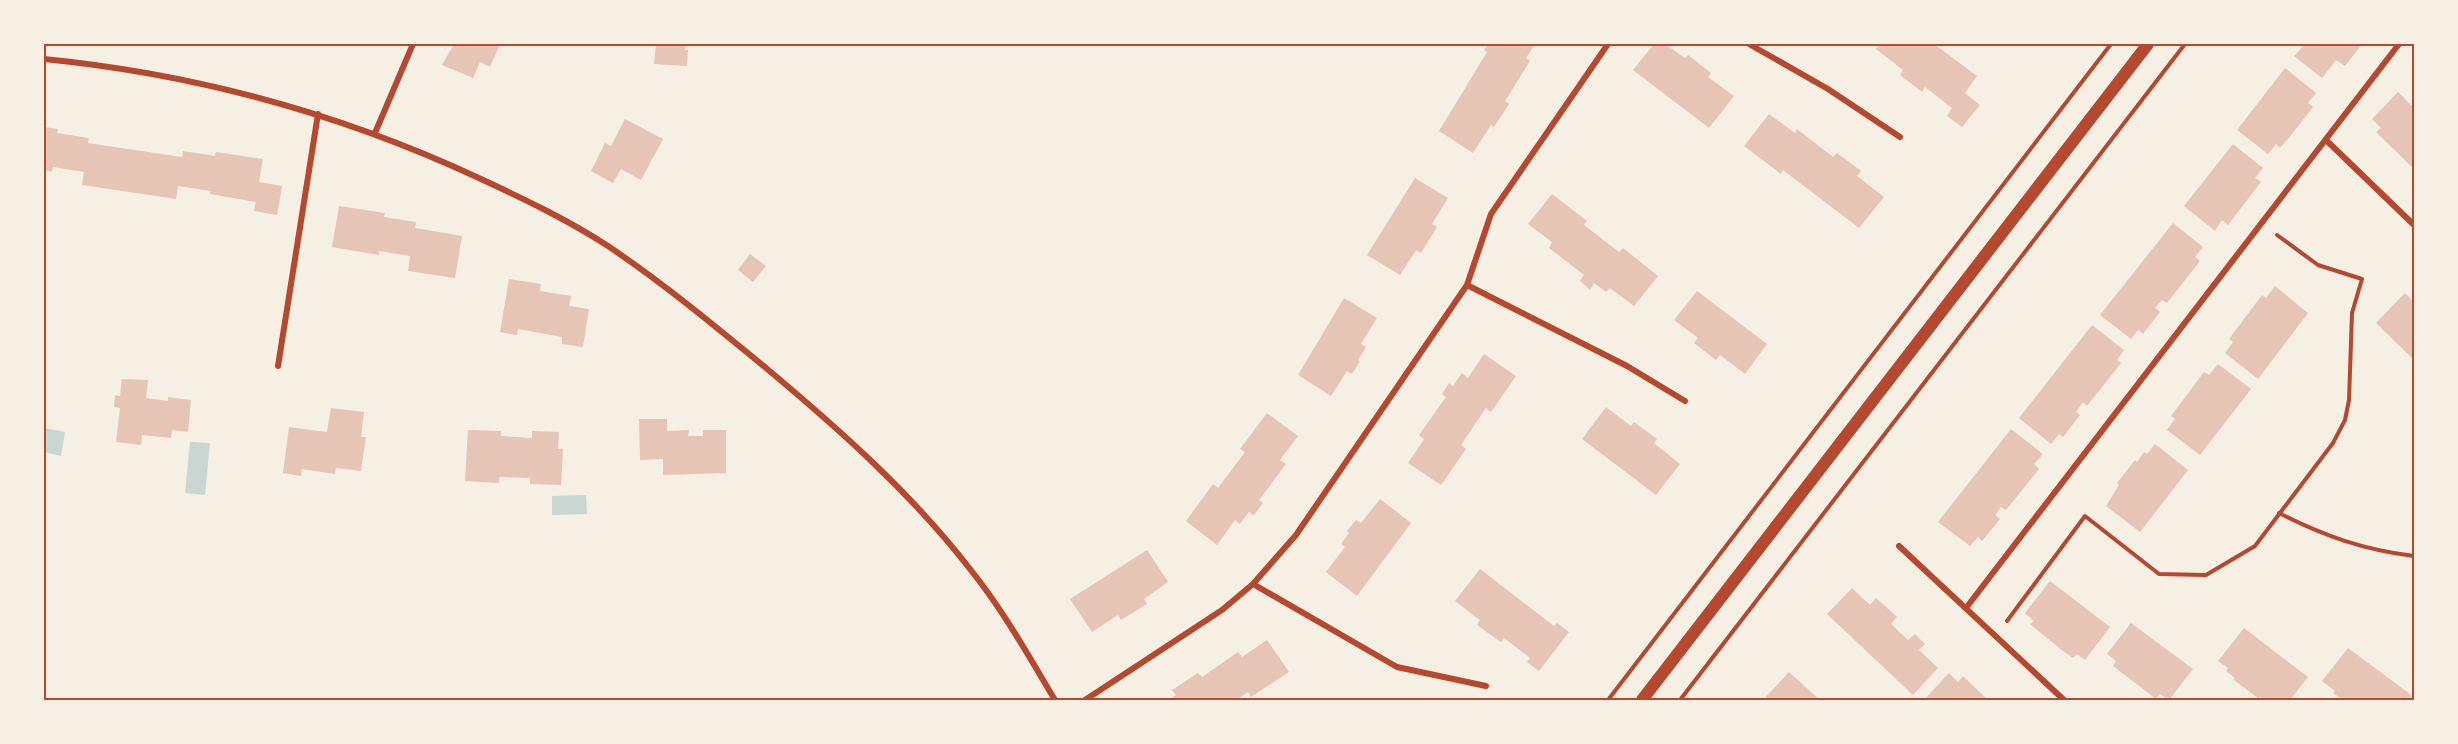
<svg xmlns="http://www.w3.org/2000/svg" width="2458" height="744" viewBox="0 0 2458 744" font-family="Raleway,sans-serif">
	<rect width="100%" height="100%" fill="#f6efe4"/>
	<path fill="#c9d6d2" d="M 44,428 L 65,432 L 61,456 L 44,452 Z
		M 190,442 L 210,443 L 205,495 L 185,493 Z
		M 586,495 L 587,514 L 552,515 L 552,496 Z"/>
	<path fill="#e6c5b7" d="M 454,44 L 500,44 L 490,67 L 480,62 L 473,78 L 442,65 Z
		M 656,44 L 686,44 L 685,50 L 688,50 L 687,66 L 654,64 Z
		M 1488,44 L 1535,44 L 1526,58 L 1530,61 L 1505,101 L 1509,104 L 1494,127 L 1491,125 L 1473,153 L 1439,131 L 1487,52 L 1484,50 Z
		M 1654,44 L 1665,44 L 1685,58 L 1688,55 L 1711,73 L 1708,77 L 1734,96 L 1709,128 L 1633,70 Z
		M 1880,44 L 1934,44 L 1977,76 L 1965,93 L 1980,105 L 1962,127 L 1947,116 L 1952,108 L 1925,87 L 1922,92 L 1900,75 L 1903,70 L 1876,49 Z
		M 2305,44 L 2362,44 L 2345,66 L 2336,60 L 2322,78 L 2294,56 Z
		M 2285,68 L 2316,93 L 2308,103 L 2313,107 L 2288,139 L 2280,148 L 2276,144 L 2268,154 L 2237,130 Z
		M 2398,92 L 2414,108 L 2414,169 L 2376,132 L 2381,128 L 2372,119 Z
		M 1769,114 L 1795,133 L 1797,129 L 1833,157 L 1837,153 L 1861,171 L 1857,176 L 1884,197 L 1859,228 L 1783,170 L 1781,174 L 1744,146 Z
		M 625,119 L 663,139 L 641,180 L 621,169 L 613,183 L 591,171 L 605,143 L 611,146 Z
		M 44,127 L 58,129 L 57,133 L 89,138 L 88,143 L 182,157 L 183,151 L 215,156 L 216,152 L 263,159 L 259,182 L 282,186 L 277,215 L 254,211 L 256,202 L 210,194 L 211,191 L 178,186 L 176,199 L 82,185 L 84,172 L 53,167 L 52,172 L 44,170 Z
		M 2233,144 L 2263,168 L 2255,178 L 2261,182 L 2228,225 L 2222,220 L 2215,231 L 2184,206 Z
		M 1415,178 L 1448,198 L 1432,224 L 1437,227 L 1421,253 L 1416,250 L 1400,275 L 1367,255 Z
		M 1552,194 L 1587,221 L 1584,225 L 1619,252 L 1623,248 L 1658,276 L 1634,306 L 1610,288 L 1606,292 L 1594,283 L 1590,290 L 1580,281 L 1584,275 L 1549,248 L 1552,242 L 1528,224 Z
		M 339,206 L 385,213 L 384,217 L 416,222 L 415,228 L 462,236 L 455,278 L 408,271 L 410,256 L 379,251 L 379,255 L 332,247 Z
		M 2173,223 L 2203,247 L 2195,257 L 2200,261 L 2167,303 L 2162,300 L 2155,308 L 2160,312 L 2143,334 L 2138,330 L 2131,339 L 2100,315 Z
		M 750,254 L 766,266 L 753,282 L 738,270 Z
		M 509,279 L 541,284 L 540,291 L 571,296 L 569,306 L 589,309 L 583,347 L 562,344 L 562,337 L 518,329 L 517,335 L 500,332 Z
		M 2275,286 L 2308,313 L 2258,379 L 2225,353 L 2233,342 L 2229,339 L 2262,295 L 2266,298 Z
		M 1697,291 L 1767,344 L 1745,374 L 1720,355 L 1716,360 L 1694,343 L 1698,338 L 1674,320 Z
		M 2405,293 L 2414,302 L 2414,360 L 2376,323 Z
		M 1344,298 L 1377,318 L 1361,344 L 1366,347 L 1358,360 L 1360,361 L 1352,374 L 1347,371 L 1331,396 L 1298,375 Z
		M 2092,325 L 2124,350 L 2117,360 L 2121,363 L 2087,406 L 2083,402 L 2076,412 L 2080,415 L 2063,437 L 2059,434 L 2051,444 L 2019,418 Z
		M 1484,354 L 1516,376 L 1491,412 L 1486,408 L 1461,445 L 1466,449 L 1441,485 L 1408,463 L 1424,439 L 1419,435 L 1446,397 L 1442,394 L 1449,383 L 1453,386 L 1462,373 L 1468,378 Z
		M 2218,364 L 2251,389 L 2200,455 L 2167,430 L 2175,419 L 2171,416 L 2204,372 L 2209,375 Z
		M 122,379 L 148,380 L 146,398 L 168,401 L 168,397 L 191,400 L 188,432 L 172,430 L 171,438 L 142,435 L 141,445 L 116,442 L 120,408 L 114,407 L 115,395 L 120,396 Z
		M 1606,407 L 1631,426 L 1634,422 L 1657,439 L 1654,443 L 1680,464 L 1656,495 L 1582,439 Z
		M 331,408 L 364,412 L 361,437 L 366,437 L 361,471 L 336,468 L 335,474 L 302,469 L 301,476 L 283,473 L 289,427 L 327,432 Z
		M 1267,413 L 1298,436 L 1280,460 L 1286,464 L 1259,500 L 1263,503 L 1254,515 L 1249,512 L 1240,524 L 1235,520 L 1217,545 L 1186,521 L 1213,484 L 1218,488 L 1245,452 L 1240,449 Z
		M 639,419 L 667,419 L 667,431 L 689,430 L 688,436 L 703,436 L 703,430 L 726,430 L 726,473 L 663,475 L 663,459 L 640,460 Z
		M 2011,429 L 2043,454 L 2034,464 L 2039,469 L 2006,510 L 2001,507 L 1995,515 L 2000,519 L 1982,541 L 1978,537 L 1970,546 L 1938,522 Z
		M 468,430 L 501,431 L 501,436 L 532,438 L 532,431 L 559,432 L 558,449 L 563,449 L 561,485 L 530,484 L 530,478 L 499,477 L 499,483 L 465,481 Z
		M 2155,444 L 2188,470 L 2140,532 L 2106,506 L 2119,485 L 2117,483 L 2135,460 L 2137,462 L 2144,452 L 2147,454 Z
		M 1380,499 L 1411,523 L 1357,596 L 1326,572 L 1345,547 L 1341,544 L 1349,533 L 1347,531 L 1356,520 L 1361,523 Z
		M 1147,550 L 1168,582 L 1144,599 L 1147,604 L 1121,620 L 1118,615 L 1092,632 L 1070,599 Z
		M 1480,569 L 1554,626 L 1557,623 L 1569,632 L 1539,671 L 1527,662 L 1530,658 L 1504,638 L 1501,642 L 1488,633 L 1477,625 L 1480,620 L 1455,601 Z
		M 2050,581 L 2110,627 L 2085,660 L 2077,654 L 2073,658 L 2063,651 L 2030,624 L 2034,621 L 2025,613 Z
		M 1852,588 L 1870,605 L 1876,598 L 1897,617 L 1891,624 L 1908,640 L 1915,634 L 1925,644 L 1919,650 L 1938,668 L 1913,695 L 1827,614 Z
		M 2131,623 L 2193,669 L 2169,700 L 2160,694 L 2156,699 L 2113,666 L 2116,661 L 2107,654 Z
		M 2244,628 L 2308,677 L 2290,700 L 2265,700 L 2260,697 L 2259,699 L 2234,680 L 2235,678 L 2226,671 L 2228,668 L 2218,661 Z
		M 1267,640 L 1289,672 L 1251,697 L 1248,692 L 1236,700 L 1168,700 L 1176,695 L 1172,690 L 1198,673 L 1202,677 L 1238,652 L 1242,657 Z
		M 2348,648 L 2414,697 L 2411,700 L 2340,700 L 2342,699 L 2333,693 L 2335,691 L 2322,681 Z
		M 1789,672 L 1820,700 L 1763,700 Z
		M 1949,673 L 1958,682 L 1963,676 L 1988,700 L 1924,700 Z"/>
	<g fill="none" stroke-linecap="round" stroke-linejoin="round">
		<path stroke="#b5482f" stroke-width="4" d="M 2279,513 C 2324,536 2364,550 2414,556
			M 2007,621 L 2085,516 L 2159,574 L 2206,575 L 2255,546 L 2333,443 L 2345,420 L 2349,400 L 2352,313 L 2362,279 L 2318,265 L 2277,235
			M 1608,700 L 2111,44
			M 1680,700 L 2185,44"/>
		<path stroke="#b5482f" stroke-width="6" d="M 1749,44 L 1828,89 L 1900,137
			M 44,59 C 196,74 342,114 481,179 C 524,199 568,220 608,246 C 663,283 715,326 766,368 C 839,429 912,494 970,569 C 1003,610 1028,655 1055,700
			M 375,133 L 413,44
			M 2326,140 L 2414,225
			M 1467,285 L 1627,366 L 1685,401
			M 278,366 L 318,114
			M 1899,546 L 2064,700
			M 1253,584 L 1397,667 L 1486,686
			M 1966,608 L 2399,44
			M 1085,700 L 1222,610 L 1253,584 L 1296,535 L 1467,285 L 1491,214 L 1608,44"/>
		<path stroke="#b5482f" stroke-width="12" d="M 1642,700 L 2148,44"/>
	</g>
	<rect width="2458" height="744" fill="none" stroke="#f6efe4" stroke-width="90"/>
	<rect x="45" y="45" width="2368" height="654" fill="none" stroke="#b5482f" stroke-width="2"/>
</svg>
